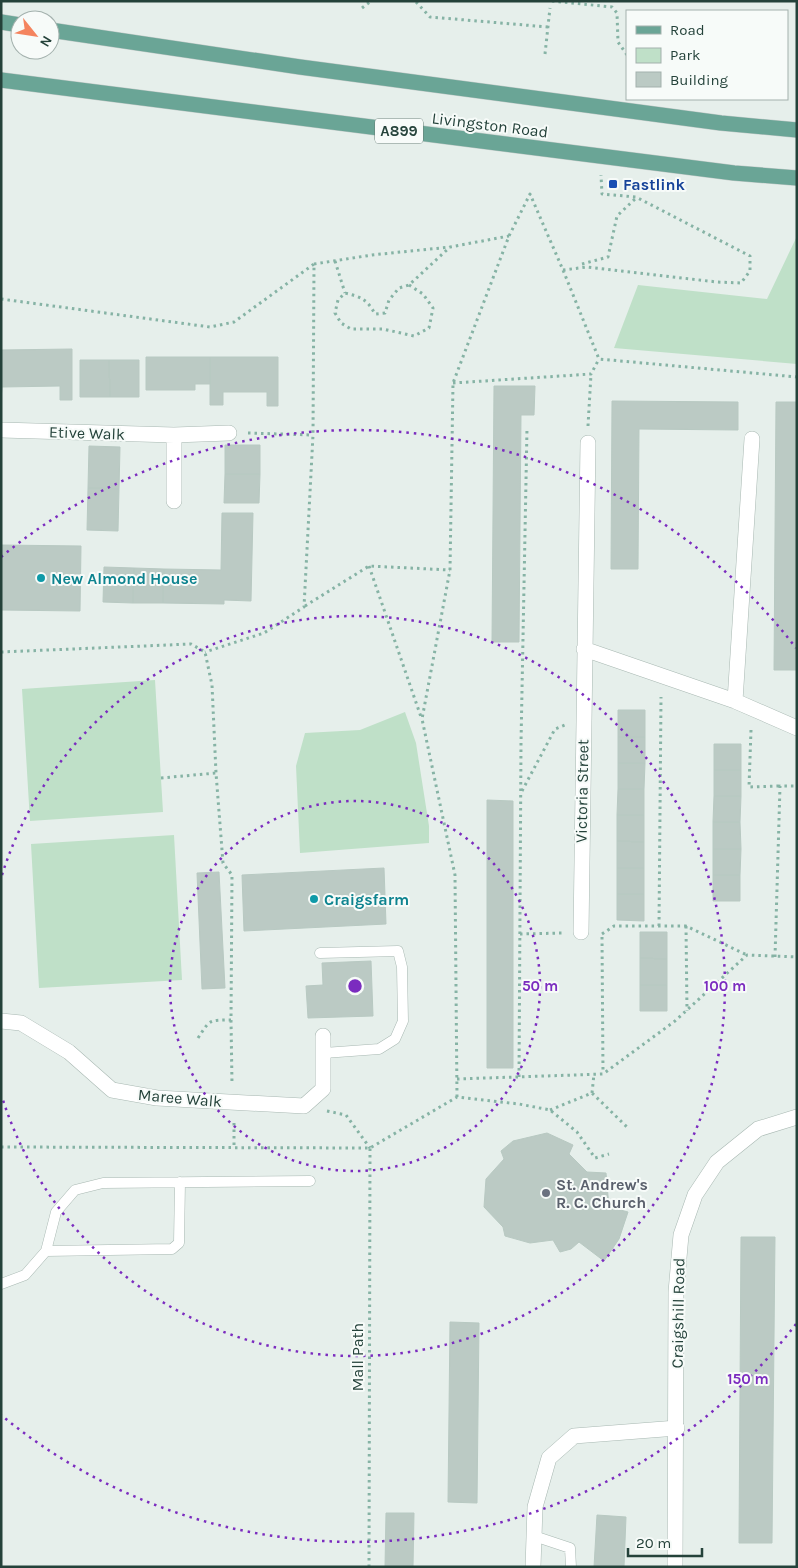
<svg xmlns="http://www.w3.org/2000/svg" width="798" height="1568" viewBox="0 0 798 1568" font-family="Karla,sans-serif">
	<rect width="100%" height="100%" fill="#e6efeb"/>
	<path fill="#bfe0c8" d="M 797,236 L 797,364 L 614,348 L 638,285 L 767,299 Z
		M 155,680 L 163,812 L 30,821 L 22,689 Z
		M 405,712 L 416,743 L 429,826 L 429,843 L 300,853 L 296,766 L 305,733 L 360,730 Z
		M 174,835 L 182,980 L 39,988 L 31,844 Z"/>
	<path fill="#bbcac4" stroke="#b8c9c2" d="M 72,349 L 72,400 L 60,400 L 60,386 L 2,387 L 1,400 L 1,350 Z
		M 146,357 L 210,357 L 210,384 L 195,384 L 195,390 L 146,390 Z
		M 210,357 L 278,357 L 278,406 L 267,406 L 267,392 L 223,392 L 223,405 L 210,405 Z
		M 80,360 L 109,360 L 110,397 L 80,397 Z
		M 109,360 L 139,360 L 139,397 L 110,397 Z
		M 494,386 L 535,386 L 534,415 L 521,415 L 519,642 L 492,642 Z
		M 612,401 L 738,402 L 738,430 L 639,429 L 638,569 L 611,569 Z
		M 776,402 L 797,402 L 797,670 L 774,670 Z
		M 225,445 L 260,445 L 260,474 L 225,474 Z
		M 89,446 L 120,447 L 119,489 L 88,488 Z
		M 225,474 L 260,474 L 259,503 L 224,503 Z
		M 88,488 L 119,489 L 118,531 L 87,530 Z
		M 222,513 L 253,513 L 251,601 L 224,600 L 224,604 L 163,603 L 164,569 L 221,570 Z
		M 1,545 L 81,546 L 80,611 L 1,610 Z
		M 104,567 L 134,568 L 133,603 L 103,602 Z
		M 134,568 L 164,569 L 163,603 L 133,603 Z
		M 618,710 L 645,710 L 645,737 L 618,737 Z
		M 618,737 L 645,737 L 645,763 L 618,763 Z
		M 714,744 L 741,744 L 741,770 L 714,770 Z
		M 618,763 L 645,763 L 644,789 L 618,789 Z
		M 714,770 L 741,770 L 741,796 L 714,796 Z
		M 618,789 L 644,789 L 644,815 L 617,815 Z
		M 714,796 L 741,796 L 740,822 L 713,822 Z
		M 487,800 L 513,801 L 513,1068 L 487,1068 Z
		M 617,815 L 644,815 L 644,842 L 617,841 Z
		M 713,822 L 740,822 L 741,849 L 713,849 Z
		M 617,841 L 644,842 L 644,868 L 617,868 Z
		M 713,849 L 741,849 L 740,875 L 713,875 Z
		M 384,868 L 386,924 L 244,931 L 242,875 Z
		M 617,868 L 644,868 L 644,894 L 617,894 Z
		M 219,872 L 225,988 L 202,989 L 197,873 Z
		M 713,875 L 740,875 L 740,901 L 713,901 Z
		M 617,894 L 644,894 L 644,921 L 617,920 Z
		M 640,932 L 667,932 L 667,959 L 640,958 Z
		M 640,958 L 667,959 L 667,985 L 640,985 Z
		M 371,961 L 373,1016 L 308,1018 L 306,986 L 323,985 L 322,963 Z
		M 640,985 L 667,985 L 667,1011 L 640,1011 Z
		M 547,1133 L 573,1145 L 569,1154 L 587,1172 L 606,1173 L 609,1207 L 628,1212 L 619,1239 L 604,1261 L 579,1242 L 571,1249 L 560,1252 L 553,1240 L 530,1243 L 505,1236 L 503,1227 L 484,1207 L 486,1179 L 504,1159 L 501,1151 L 513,1141 Z
		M 741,1237 L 775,1237 L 772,1543 L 739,1543 Z
		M 450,1322 L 479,1323 L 477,1503 L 448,1502 Z
		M 386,1513 L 414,1513 L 413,1567 L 385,1567 Z
		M 597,1515 L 626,1517 L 624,1567 L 594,1567 Z"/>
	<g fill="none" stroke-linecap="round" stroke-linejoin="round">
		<defs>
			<path id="service" d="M 320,953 L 398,951 L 402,967 L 403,1021 L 395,1039 L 379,1049 L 324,1053
				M 46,1251 L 56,1212 L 75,1190 L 103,1183 L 310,1181
				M 1,1284 L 25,1275 L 46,1251 L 172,1249 L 179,1243 L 180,1182
				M 534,1536 L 570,1548 L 571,1567"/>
			<path id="minor" d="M 1,430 L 174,435 L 229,433
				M 174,435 L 174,501
				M 584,649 L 735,701 L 797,728
				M 735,701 L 752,439
				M 581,932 L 588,443
				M 1,1021 L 21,1023 L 69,1052 L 112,1090 L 157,1098 L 304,1106 L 323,1089 L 323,1036
				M 533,1567 L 535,1507 L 549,1458 L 574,1436 L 677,1428"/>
			<path id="tertiary" d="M 675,1567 L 676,1292 L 681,1235 L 695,1195 L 717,1162 L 758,1129 L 797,1117"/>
			<path id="primary" d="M 1,22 L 20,25
				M 50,30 L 300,67 L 721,123 L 797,130
				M 1,80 L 734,173 L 797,178"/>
		</defs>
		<use href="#service" stroke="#a8b8b2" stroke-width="11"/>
		<use href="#minor" stroke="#a8b8b2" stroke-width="16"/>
		<use href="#tertiary" stroke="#a8b8b2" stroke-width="16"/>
		<use href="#primary" stroke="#c2cac8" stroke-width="16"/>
		<path stroke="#86b3a5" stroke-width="3" stroke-dasharray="2.5 4" stroke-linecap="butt" d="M 552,1 L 612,7 L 617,13 L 618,42 L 627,55
			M 416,2 L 430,17 L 548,27
			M 362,8 L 371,1
			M 545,54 L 550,8
			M 335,261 L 345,293
			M 314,264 L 372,255 L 450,247 L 509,236
			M 582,264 L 608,257 L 617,216 L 636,198
			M 563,270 L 587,267 L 717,282 L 741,283 L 750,271 L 750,256 L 636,197 L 602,194 L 601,175
			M 409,285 L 423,294 L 433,308 L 429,328 L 414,336 L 383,329 L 351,329 L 341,323 L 335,313 L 338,300 L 345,293 C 361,297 367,299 375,314 L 385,313 L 389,300 L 399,288 L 409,285 L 450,247
			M 1,299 L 210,327 L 234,322 L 314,264 L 313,435 L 304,607 L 264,633 L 205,652
			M 453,383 L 591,374 L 599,359
			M 588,426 L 591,374
			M 248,433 L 313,435
			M 369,566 L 421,717
			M 305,606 L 369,566 L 450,570
			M 1,652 L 191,644 L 205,652 L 212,685 L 216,773 L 223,863 L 232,875 L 231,1020 L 232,1084
			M 751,730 L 749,787 L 780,786
			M 161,778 L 216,773
			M 522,791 L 555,729 L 565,725
			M 659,926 L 661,697
			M 686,926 L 687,1011
			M 520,934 L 563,933
			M 602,934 L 614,926 L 686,926 L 747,955
			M 602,937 L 603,1073
			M 775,957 L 780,786 L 797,786
			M 198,1038 C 210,1020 208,1020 231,1020
			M 519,1077 L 521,743 L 527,428
			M 457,1079 L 603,1074 L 675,1021 L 747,955 L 797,957
			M 592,1093 L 594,1074
			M 457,1097 L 455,875 L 422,719 L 450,570 L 453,383 L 509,236 L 530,194 L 563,270 L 599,359 L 797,377
			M 550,1110 L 592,1093 L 627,1127
			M 327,1111 L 346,1115 L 370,1148
			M 234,1123 L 234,1147
			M 1,1147 L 370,1148 L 457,1097 L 519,1104 L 550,1110 L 577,1132 L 595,1158 L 609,1154
			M 369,1567 L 370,1148"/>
		<use href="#service" stroke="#fff" stroke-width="10"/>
		<use href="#minor" stroke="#fff" stroke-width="15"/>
		<use href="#tertiary" stroke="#fff" stroke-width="15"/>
		<use href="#primary" stroke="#6aa596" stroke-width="15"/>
	</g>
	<g fill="none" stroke="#7b2cbf" stroke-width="2.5" stroke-dasharray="2.5 5">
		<circle cx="355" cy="986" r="185"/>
		<path d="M2 875A370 370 0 1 1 2 1097"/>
		<path d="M796 1324A556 556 0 0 1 1 1415M1 557A556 556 0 0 1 796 648"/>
	</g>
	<rect fill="#1a4fb4" stroke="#f7fbf9" stroke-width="2" x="608" y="179" width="10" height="10" rx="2.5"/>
	<g fill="#0f9aa8" stroke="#f7fbf9" stroke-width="2">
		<circle cx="41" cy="578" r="5"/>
		<circle cx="314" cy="899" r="5"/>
	</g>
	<circle fill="#6b7280" stroke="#f7fbf9" stroke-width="2" cx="546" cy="1193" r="5"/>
	<g text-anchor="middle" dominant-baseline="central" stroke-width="4" stroke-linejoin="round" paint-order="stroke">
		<rect fill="#f7fbf9" stroke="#637a73" stroke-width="1" x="375" y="118.5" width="48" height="25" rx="4"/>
		<g font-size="15" font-weight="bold" fill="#24423a">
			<text x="399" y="131">A899</text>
		</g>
		<g font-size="16" fill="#24423a" stroke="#f7fbf9">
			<text transform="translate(490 125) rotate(7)">Livingston Road</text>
			<text transform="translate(87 433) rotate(2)">Etive Walk</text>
			<text transform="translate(582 791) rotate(-89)">Victoria Street</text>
			<text transform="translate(180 1098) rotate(5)">Maree Walk</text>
			<text transform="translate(678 1313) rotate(-89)">Craigshill Road</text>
			<text transform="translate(357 1357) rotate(-90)">Mall Path</text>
		</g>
		<g font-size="16" font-weight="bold" fill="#164399" stroke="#f7fbf9" text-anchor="start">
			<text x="623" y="184">Fastlink</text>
		</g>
		<g font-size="16" font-weight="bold" fill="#0d838f" stroke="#f7fbf9" text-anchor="start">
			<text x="51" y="578">New Almond House</text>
			<text x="324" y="899">Craigsfarm</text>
		</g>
		<g font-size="16" font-weight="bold" fill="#5b616d" stroke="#f7fbf9" text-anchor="start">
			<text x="556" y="1184">St. Andrew's<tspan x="556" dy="18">R. C. Church</tspan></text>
		</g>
	</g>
	<circle cx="355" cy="986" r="8" fill="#7b2cbf" stroke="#f7fbf9" stroke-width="2.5"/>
	<g font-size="15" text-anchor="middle" font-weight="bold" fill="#7b2cbf" stroke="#f7fbf9" stroke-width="4" stroke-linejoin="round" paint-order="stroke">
		<text x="540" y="991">50 m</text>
		<text x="725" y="991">100 m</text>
		<text x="748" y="1384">150 m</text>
	</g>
	<rect width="798" height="1568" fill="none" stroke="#24423a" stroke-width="5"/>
	<rect x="626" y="10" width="162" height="90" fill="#f7fbf9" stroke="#a3b1ad"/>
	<rect x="636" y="26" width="25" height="8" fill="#6aa596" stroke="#a3b1ad"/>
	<text x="670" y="35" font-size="15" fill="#24423a">Road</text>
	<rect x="636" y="48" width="25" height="15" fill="#bfe0c8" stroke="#a3b1ad"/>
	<text x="670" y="60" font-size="15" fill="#24423a">Park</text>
	<rect x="636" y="72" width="25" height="15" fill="#bbcac4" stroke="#a3b1ad"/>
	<text x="670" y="85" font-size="15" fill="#24423a">Building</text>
	<g transform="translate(35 35) rotate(120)"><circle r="24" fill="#f7fbf9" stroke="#a3b1ad"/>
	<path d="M0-4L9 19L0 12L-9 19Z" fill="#f4845f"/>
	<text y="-8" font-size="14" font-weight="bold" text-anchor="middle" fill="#24423a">N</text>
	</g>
	<path d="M628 1548v8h74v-8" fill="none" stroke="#24423a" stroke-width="2.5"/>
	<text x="636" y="1548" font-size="15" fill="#24423a" stroke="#f7fbf9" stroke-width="4" paint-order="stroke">20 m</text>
</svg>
